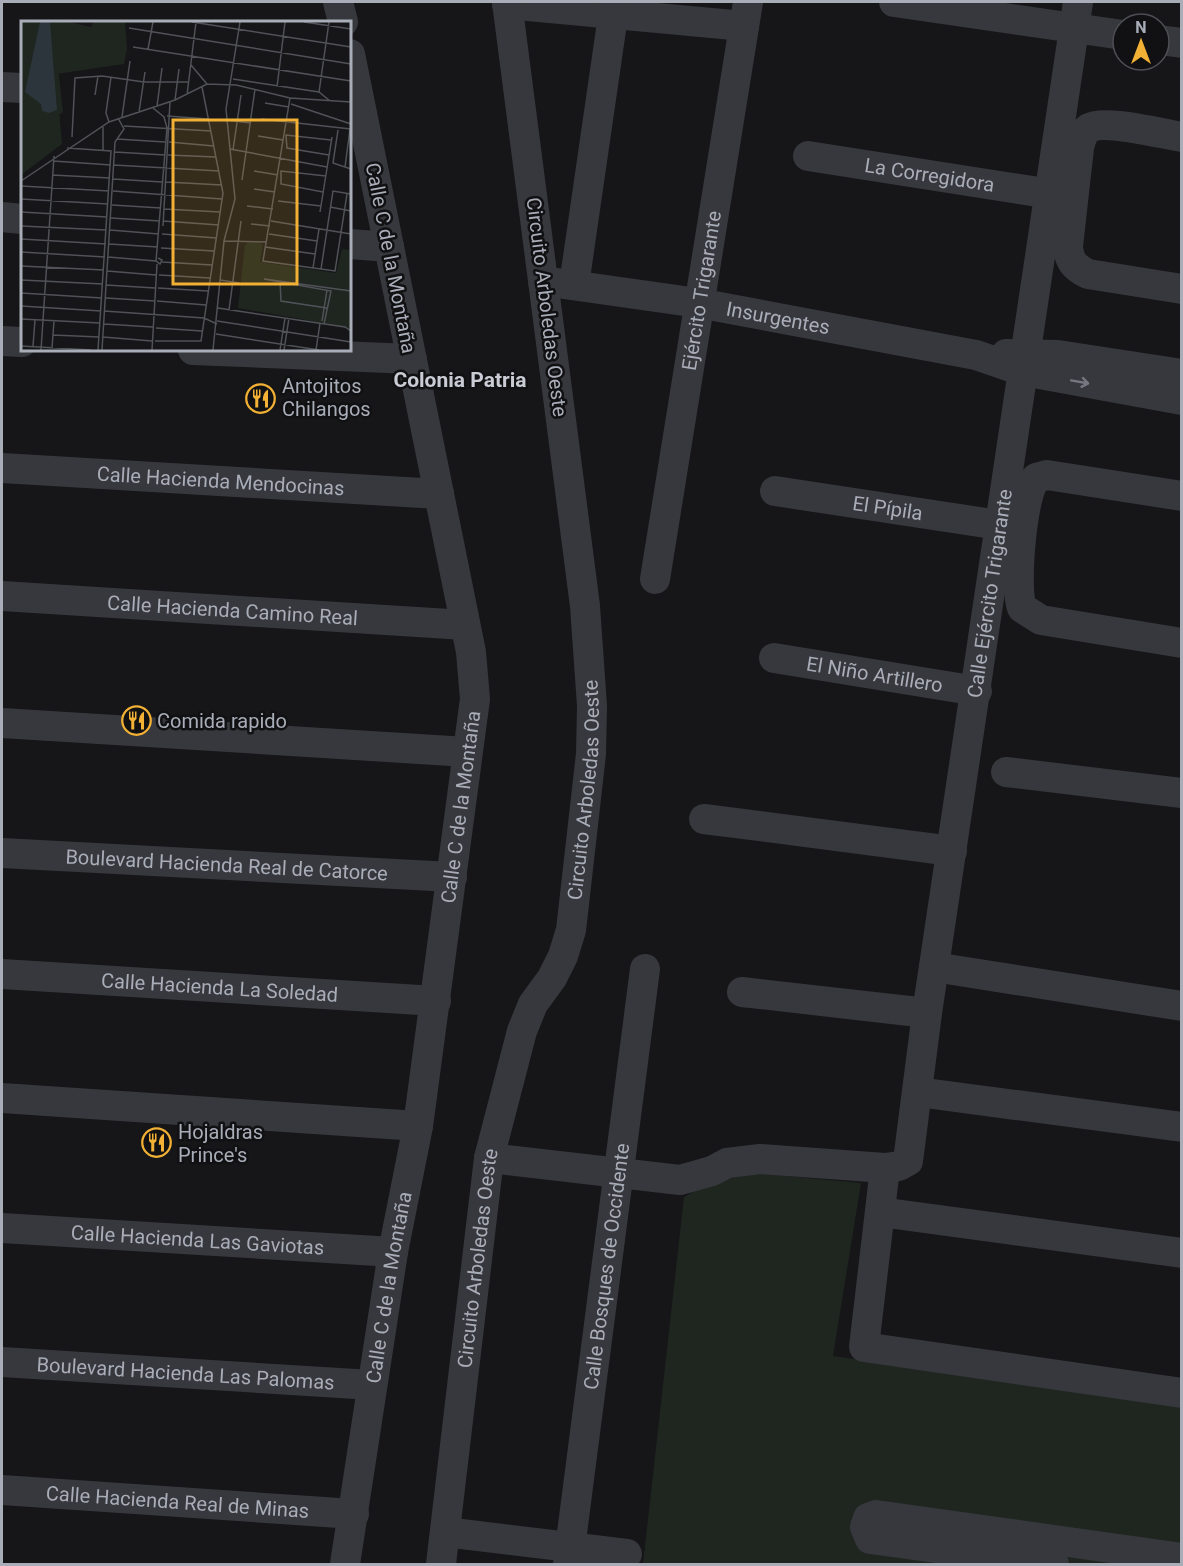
<svg xmlns="http://www.w3.org/2000/svg" width="1183" height="1566" viewBox="0 0 1183 1566" font-family="Roboto,sans-serif">
	<rect width="100%" height="100%" fill="#161618"/>
	<path fill="#1e261f" d="M 731,1171 L 861,1183 L 833,1356 L 1181,1406 L 1181,1564 L 643,1564 L 684,1197 Z"/>
	<g fill="none" stroke-linecap="round" stroke-linejoin="round">
		<g stroke="#37383d" stroke-width="30">
			<path d="M 338,2 L 343,22"/>
			<path d="M 894,2 L 1123,35"/>
			<path d="M 507,4 L 744,26"/>
			<path d="M 1159,40 L 1182,43"/>
			<path d="M 2,87 L 22,88"/>
			<path d="M 1182,137 C 1162,134 1105,119 1089,128 C 1082,133 1081,140 1079,148 L 1068,246 C 1069,261 1074,267 1088,274 L 1182,289"/>
			<path id="s1" d="M 808,156 L 1051,194"/>
			<path d="M 2,217 L 22,219"/>
			<path d="M 350,244 L 389,247"/>
			<path id="s2" d="M 543,281 L 698,303 L 976,355 L 1023,371 L 1182,400"/>
			<path d="M 574,285 L 615,2"/>
			<path d="M 2,341 L 22,342"/>
			<path d="M 193,350 L 412,359"/>
			<path d="M 1006,354 L 1058,355 L 1182,374"/>
			<path id="s3" d="M 2,468 L 439,494"/>
			<path id="s4" d="M 775,491 L 999,525"/>
			<path d="M 1182,496 L 1047,475 L 1036,478 C 1022,492 1014,589 1022,608 L 1041,620 L 1182,643"/>
			<path id="s5" d="M 655,579 L 748,2"/>
			<path id="s6" d="M 2,596 L 465,625"/>
			<path id="s7" d="M 774,658 L 977,691"/>
			<path d="M 2,723 L 467,752"/>
			<path d="M 1006,772 L 1182,793"/>
			<path d="M 704,819 L 952,851"/>
			<path id="s8" d="M 2,853 L 452,877"/>
			<path d="M 934,967 L 1182,1006"/>
			<path id="s9" d="M 2,974 L 436,1001"/>
			<path d="M 742,992 L 927,1013"/>
			<path d="M 918,1092 L 1182,1127"/>
			<path d="M 2,1098 L 418,1126"/>
			<path id="s10" d="M 489,1158 L 680,1180 L 712,1171 L 727,1163 L 760,1159 L 885,1168 L 899,1166 L 908,1161 L 927,1013 L 1078,2"/>
			<path d="M 885,1168 L 864,1347 L 1182,1393"/>
			<path d="M 880,1212 L 1182,1253"/>
			<path id="s11" d="M 2,1228 L 393,1252"/>
			<path id="s12" d="M 2,1362 L 372,1385"/>
			<path id="s13" d="M 2,1490 L 354,1514"/>
			<path d="M 445,1532 L 627,1554"/>
			<path id="s14" d="M 345,1564 L 393,1252 L 418,1126 L 475,699 L 471,652 L 350,54"/>
			<path id="s15" d="M 441,1564 L 489,1158 L 522,1031 L 533,1004 L 552,978 L 563,956 L 571,930 L 591,754 L 592,706 L 585,606 L 507,2"/>
			<path id="s16" d="M 568,1564 L 645,969"/>
			<path d="M 1054,1564 L 870,1539 L 865,1527 L 868,1518 L 876,1515 L 1182,1558"/>
		</g>
	</g>
	<defs><path id="oneway-shaft" d="M-6 0H5M1.5-3L5.5 0L1.5 3" fill="none" stroke-width="1.6" stroke-linecap="round" stroke-linejoin="round" transform="scale(1.5)"/></defs>
	<use stroke="#757881" href="#oneway-shaft" transform="translate(1080 382) rotate(10)"/>
	<defs>
		<symbol id="restaurant-ring" viewBox="-11 -11 22 22"><circle r="9.5" fill="#111113" stroke="#f2b134" stroke-width="1.5"/><path d="M-5-6h1v4h1v-4h1v4h1v-4h1v5L-1.5 .5V6h-2V.5L-5-1ZM5-6V6H3V1.5H1.5Q1.5-4 5-6Z" fill="#f2b134"/></symbol>
	</defs>
	<g fill-rule="evenodd">
		<use href="#restaurant-ring" x="244" y="382" width="33" height="33"/>
		<use href="#restaurant-ring" x="120" y="704" width="33" height="33"/>
		<use href="#restaurant-ring" x="140" y="1126" width="33" height="33"/>
	</g>
	<g text-anchor="middle" dominant-baseline="central" stroke-width="5" stroke-linejoin="round" paint-order="stroke">
		<g font-size="20" fill="#a8adb8" stroke="#111113">
			<text stroke="none"><textPath href="#s1" startOffset="123">La Corregidora</textPath></text>
			<text transform="translate(391 258) rotate(79)">Calle C de la Montaña</text>
			<text stroke="none"><textPath href="#s5" startOffset="292">Ejército Trigarante</textPath></text>
			<text transform="translate(547 307) rotate(83)">Circuito Arboledas Oeste</text>
			<text stroke="none"><textPath href="#s2" startOffset="238">Insurgentes</textPath></text>
			<text stroke="none"><textPath href="#s3" startOffset="219">Calle Hacienda Mendocinas</textPath></text>
			<text stroke="none"><textPath href="#s4" startOffset="114">El Pípila</textPath></text>
			<text stroke="none"><textPath href="#s10" startOffset="999">Calle Ejército Trigarante</textPath></text>
			<text stroke="none"><textPath href="#s6" startOffset="231">Calle Hacienda Camino Real</textPath></text>
			<text stroke="none"><textPath href="#s7" startOffset="102">El Niño Artillero</textPath></text>
			<text stroke="none"><textPath href="#s15" startOffset="794">Circuito Arboledas Oeste</textPath></text>
			<text stroke="none"><textPath href="#s14" startOffset="766">Calle C de la Montaña</textPath></text>
			<text stroke="none"><textPath href="#s8" startOffset="225">Boulevard Hacienda Real de Catorce</textPath></text>
			<text stroke="none"><textPath href="#s9" startOffset="218">Calle Hacienda La Soledad</textPath></text>
			<text stroke="none"><textPath href="#s11" startOffset="196">Calle Hacienda Las Gaviotas</textPath></text>
			<text stroke="none"><textPath href="#s15" startOffset="308">Circuito Arboledas Oeste</textPath></text>
			<text stroke="none"><textPath href="#s16" startOffset="300">Calle Bosques de Occidente</textPath></text>
			<text stroke="none"><textPath href="#s14" startOffset="280">Calle C de la Montaña</textPath></text>
			<text stroke="none"><textPath href="#s12" startOffset="184">Boulevard Hacienda Las Palomas</textPath></text>
			<text stroke="none"><textPath href="#s13" startOffset="176">Calle Hacienda Real de Minas</textPath></text>
		</g>
		<g font-size="20" fill="#a8adb8" stroke="#111113" text-anchor="start">
			<text x="282" y="386">Antojitos<tspan x="282" dy="23">Chilangos</tspan></text>
			<text x="157" y="721">Comida rapido</text>
			<text x="178" y="1132">Hojaldras<tspan x="178" dy="23">Prince's</tspan></text>
		</g>
		<g font-size="21" font-weight="bold" fill="#c9ccd4" stroke="#111113">
			<text x="460" y="380">Colonia Patria</text>
		</g>
	</g>
	<g transform="translate(21 21)">
		<rect width="330" height="330" fill="#161618"/>
		<path d="M 0,1 L 48,1 L 70,6 L 72,1 L 104,1 L 106,28 L 103,43 L 35,53 L 41,123 L 0,154 ZM 229,221 L 242,223 L 239,241 L 315,252 L 321,228 L 330,229 L 330,313 L 325,306 L 217,287 L 224,224 Z" fill="#1e261f"/>
		<path d="M 14,1 L 32,1 L 42,91 L 27,102 L 0,108 L 0,74 Z" fill="#1e261f"/>
		<path d="M 19,1 L 29,1 L 36,89 L 28,92 L 21,90 L 20,83 L 4,71 Z" fill="#2c353c"/>
		<path fill="none" stroke="#505258" stroke-width="1.5" d="M 171,1 L 330,26M 283,1 L 330,8M 108,7 L 330,43M 112,26 L 330,60M 127,28 L 132,1M 170,44 L 186,63M 212,58 L 298,71 L 309,80M 256,66 L 264,1M 298,71 L 308,1M 74,74 L 77,55M 166,74 L 175,1M 269,77 L 242,240 L 314,250 L 326,173M 154,79 L 158,48M 244,82 L 268,86M 270,83 L 330,103M 136,85 L 141,47M 132,87 L 143,96 L 146,107 L 135,240 L 139,243 L 141,239 L 137,237M 118,91 L 124,51M 146,95 L 187,98M 101,96 L 109,40M 240,98 L 330,108M 205,99 L 230,102M 88,101 L 85,92 L 90,56M 103,105 L 190,110M 82,106 L 82,130M 317,109 L 312,142 L 330,148M 237,115 L 262,119M 51,116 L 54,57 L 81,55 L 123,61 L 168,61M 96,118 L 144,121M 148,121 L 193,125M 46,127 L 90,130 L 77,329M 209,128 L 306,146M 212,129 L 220,74M 94,131 L 144,134M 147,134 L 195,136M 308,134 L 266,127 L 265,114 L 310,119M 32,140 L 90,144M 93,144 L 198,150M 324,146 L 329,108M 233,150 L 257,154M 31,154 L 89,157M 92,158 L 141,161M 221,159 L 234,68M 0,160 L 88,101 L 154,79 L 186,63 L 215,64 L 269,77 L 330,81M 145,161 L 201,164M 0,165 L 88,170M 233,168 L 254,171M 92,170 L 201,178M 302,171 L 260,163 L 260,150 L 305,155M 0,178 L 87,183M 257,180 L 300,185M 91,184 L 140,187M 226,185 L 252,188M 309,186 L 330,190M 143,188 L 199,191M 0,191 L 86,196M 299,191 L 311,116M 90,197 L 139,200M 142,200 L 198,204M 250,200 L 330,213M 230,203 L 249,205M 0,205 L 85,209M 142,205 L 149,81M 89,209 L 138,213M 141,213 L 196,217M 248,213 L 296,220M 0,218 L 85,223M 203,220 L 245,221M 88,223 L 137,226M 244,226 L 294,233M 140,227 L 193,230M 0,231 L 84,236M 87,236 L 135,240M 141,241 L 191,244M 0,245 L 83,249M 292,247 L 298,208M 300,248 L 312,170 L 330,173M 86,250 L 135,254M 138,254 L 189,257M 0,259 L 82,263M 199,259 L 218,262M 259,260 L 260,280 L 306,287M 85,264 L 134,267M 137,267 L 187,270M 0,272 L 81,277M 85,277 L 134,280M 136,280 L 185,284M 0,285 L 80,290M 197,287 L 324,306 L 330,310M 208,289 L 220,200M 83,290 L 183,297 L 196,303M 0,298 L 79,302M 196,300 L 330,321M 301,300 L 306,269M 83,303 L 132,306M 303,303 L 310,270 L 243,258 L 330,270M 135,307 L 181,310M 195,313 L 298,329M 32,314 L 78,316M 82,316 L 131,320M 134,320 L 180,320 L 202,172 L 181,66M 0,325 L 70,329M 12,325 L 14,299M 31,327 L 33,300M 20,329 L 33,135M 81,329 L 94,121 L 103,108 L 97,97M 131,329 L 136,243M 192,329 L 203,220 L 214,178 L 205,88 L 219,1M 259,329 L 264,297M 263,329 L 268,297M 295,329 L 299,302"/>
		<path fill="#f2b134" fill-opacity="0.15" stroke="#f2b134" stroke-width="3" d="M 152,99 L 276,99 L 276,263 L 152,263 Z"/>
		<rect width="330" height="330" fill="none" stroke="#a8adb8" stroke-width="3"/>
	</g>
	<rect width="1183" height="1566" fill="none" stroke="#a8adb8" stroke-width="6"/>
	<g transform="translate(1141 42)"><circle r="28" fill="#111113" stroke="#4d4f55" stroke-width="1.5"/>
	<path d="M0-4.5L10 22L0 15L-10 22Z" fill="#f2b134"/>
	<text y="-9" font-size="16" font-weight="bold" text-anchor="middle" fill="#a8adb8">N</text>
	</g>
</svg>
